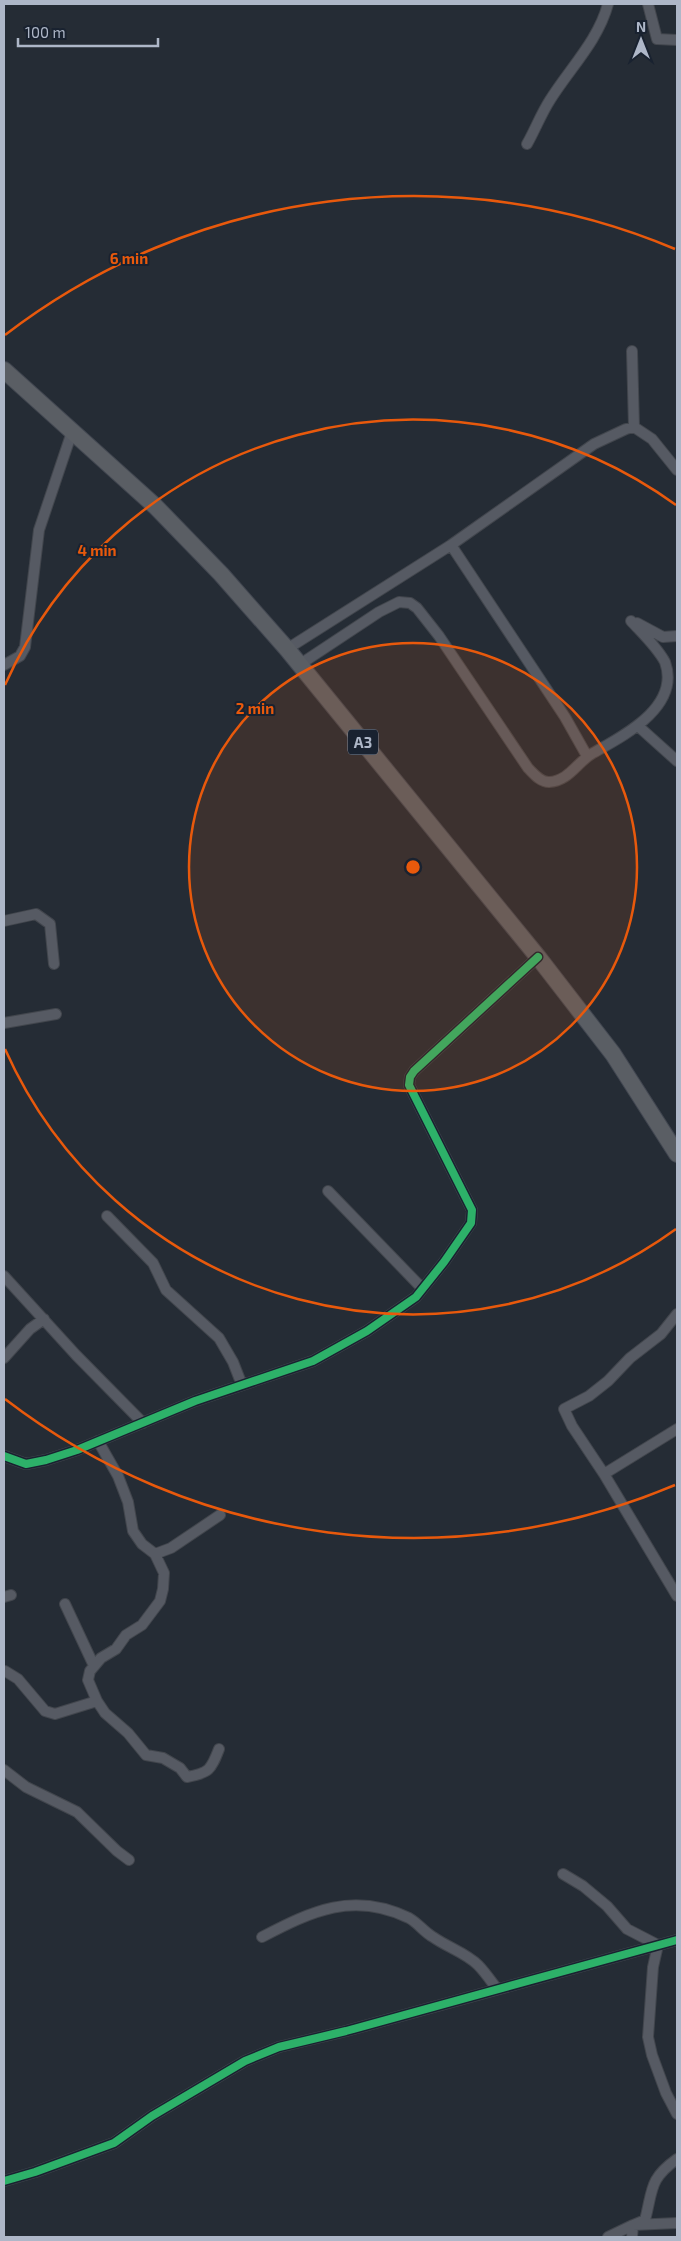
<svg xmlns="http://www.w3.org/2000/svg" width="681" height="2241" viewBox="0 0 681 2241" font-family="'Exo 2',sans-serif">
	<rect width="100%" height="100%" fill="#252c35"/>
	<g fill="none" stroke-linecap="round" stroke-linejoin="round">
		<defs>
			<path id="minor" d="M 648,4 L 657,39 L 677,40
				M 527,144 C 535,130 541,114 550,100 C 570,68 598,41 608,4
				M 632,351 L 634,427
				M 451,545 L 565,717 L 587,756
				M 637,623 L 663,637 L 677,636
				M 287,649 L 451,545 L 594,444 L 626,429 L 634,427 L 652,439 L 677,470
				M 4,665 L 20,656 L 25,647 L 39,530 L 72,432
				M 299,665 L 379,612 L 399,602 L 410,603 L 417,608 L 439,636 L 528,768 C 534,774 540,782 549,782 C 569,781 577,762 593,753 C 623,736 681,707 665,662 C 657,647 643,634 631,621
				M 638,726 L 677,761
				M 4,921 L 36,914 L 50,924 L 54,964
				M 4,1023 L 56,1014
				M 328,1191 L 418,1284 L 424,1287
				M 107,1216 L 153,1263 L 166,1290 L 219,1338 L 233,1362 L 242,1385
				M 4,1276 L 76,1355 L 143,1423
				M 677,1314 L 661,1334 L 630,1358 L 608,1381 L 589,1396 L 564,1409 L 572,1426 L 604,1474 L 677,1596
				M 4,1358 L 30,1329 L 44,1319
				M 98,1441 L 118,1476 L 128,1502 L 133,1531 L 142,1544 L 155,1554 L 164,1573 L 163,1589 L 160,1601 L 142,1625 L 126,1635 L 116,1649 L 101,1658 L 90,1671 L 88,1680 L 97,1701 L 105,1713 L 128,1733 L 146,1755 L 163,1758 L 180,1768 L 187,1777 C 209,1773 211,1770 219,1749
				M 4,1456 L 26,1464 L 46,1460 L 77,1450 L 195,1401 L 313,1361 L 367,1331 L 416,1297 L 444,1262 L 471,1223 L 472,1210 L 409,1085 L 410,1077 L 414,1071 L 538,957
				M 604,1474 L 677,1429
				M 155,1554 L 171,1548 L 220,1515
				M 4,1597 L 11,1595
				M 65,1604 L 94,1666
				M 5,1671 L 18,1679 L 45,1711 L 55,1714 L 97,1701
				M 4,1770 L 26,1787 L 77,1812 L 117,1851 L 129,1860
				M 563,1874 L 583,1886 L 607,1906 L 627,1929 L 658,1945 L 653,1967 L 648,2037 L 652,2055 L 666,2093 L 677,2114
				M 262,1937 C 312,1911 353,1891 409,1918 C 418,1923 424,1932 433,1937 C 447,1947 466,1953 478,1965 C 485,1972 491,1981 497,1989
				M 4,2181 L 35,2172 L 114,2143 L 152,2116 L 245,2061 L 279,2047 L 346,2031 L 677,1940
				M 608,2237 L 633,2225 L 677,2223
				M 632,2237 L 633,2225 L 645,2220 C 653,2189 649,2179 677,2159"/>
			<path id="trunk" d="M 4,370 L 155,506 L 221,574 L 287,649 L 538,957 L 613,1054 L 677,1154"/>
		</defs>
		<use href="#minor" stroke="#42464d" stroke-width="12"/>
		<use href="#trunk" stroke="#424751" stroke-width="18"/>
		<use href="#minor" stroke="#565a63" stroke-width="10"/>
		<use href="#trunk" stroke="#5a5e64" stroke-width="16"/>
		<defs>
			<path id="cycleway" d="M 4,1456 L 26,1464 L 46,1460 L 77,1450 L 195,1401 L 313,1361 L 367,1331 L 416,1297 L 444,1262 L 471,1223 L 472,1210 L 409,1085 L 410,1077 L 414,1071 L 538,957
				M 4,2181 L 35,2172 L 114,2143 L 152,2116 L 245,2061 L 279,2047 L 346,2031 L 677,1940"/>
		</defs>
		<use href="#cycleway" stroke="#192230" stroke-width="11"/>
		<use href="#cycleway" stroke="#2db169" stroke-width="8"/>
	</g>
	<circle cx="413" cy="867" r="224" fill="#e8590c" fill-opacity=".12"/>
	<g fill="none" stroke="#e8590c" stroke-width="2.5">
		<circle cx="413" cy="867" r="224"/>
		<path d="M676 1229A447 447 0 0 1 5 1049M5 685A447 447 0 0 1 676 505"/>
		<path d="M675 1485A671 671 0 0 1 5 1399M5 335A671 671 0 0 1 675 249"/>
	</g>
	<g text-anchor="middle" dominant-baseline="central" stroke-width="4" stroke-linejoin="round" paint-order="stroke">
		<rect fill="#192230" stroke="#818a9a" stroke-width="1" x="348" y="729.5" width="30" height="25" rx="4"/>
		<g font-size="15" font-weight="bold" fill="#aeb7c8">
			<text x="363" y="742">A3</text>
		</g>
	</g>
	<circle cx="413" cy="867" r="8" fill="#e8590c" stroke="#192230" stroke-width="2.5"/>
	<g font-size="15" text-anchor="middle" font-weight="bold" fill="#e8590c" stroke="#192230" stroke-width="4" stroke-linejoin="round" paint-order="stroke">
		<text x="129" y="264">6 min</text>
		<text x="97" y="556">4 min</text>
		<text x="255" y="714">2 min</text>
	</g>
	<rect width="681" height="2241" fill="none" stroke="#aeb7c8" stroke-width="10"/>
	<g transform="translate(641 40)" stroke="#192230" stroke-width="4" paint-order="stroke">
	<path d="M0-4L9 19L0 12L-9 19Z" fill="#aeb7c8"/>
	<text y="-8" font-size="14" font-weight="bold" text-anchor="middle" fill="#aeb7c8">N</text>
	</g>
	<path d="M18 38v8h140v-8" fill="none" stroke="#aeb7c8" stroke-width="2.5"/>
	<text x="25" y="38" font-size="15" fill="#aeb7c8" stroke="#192230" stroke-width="4" paint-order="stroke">100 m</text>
</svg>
